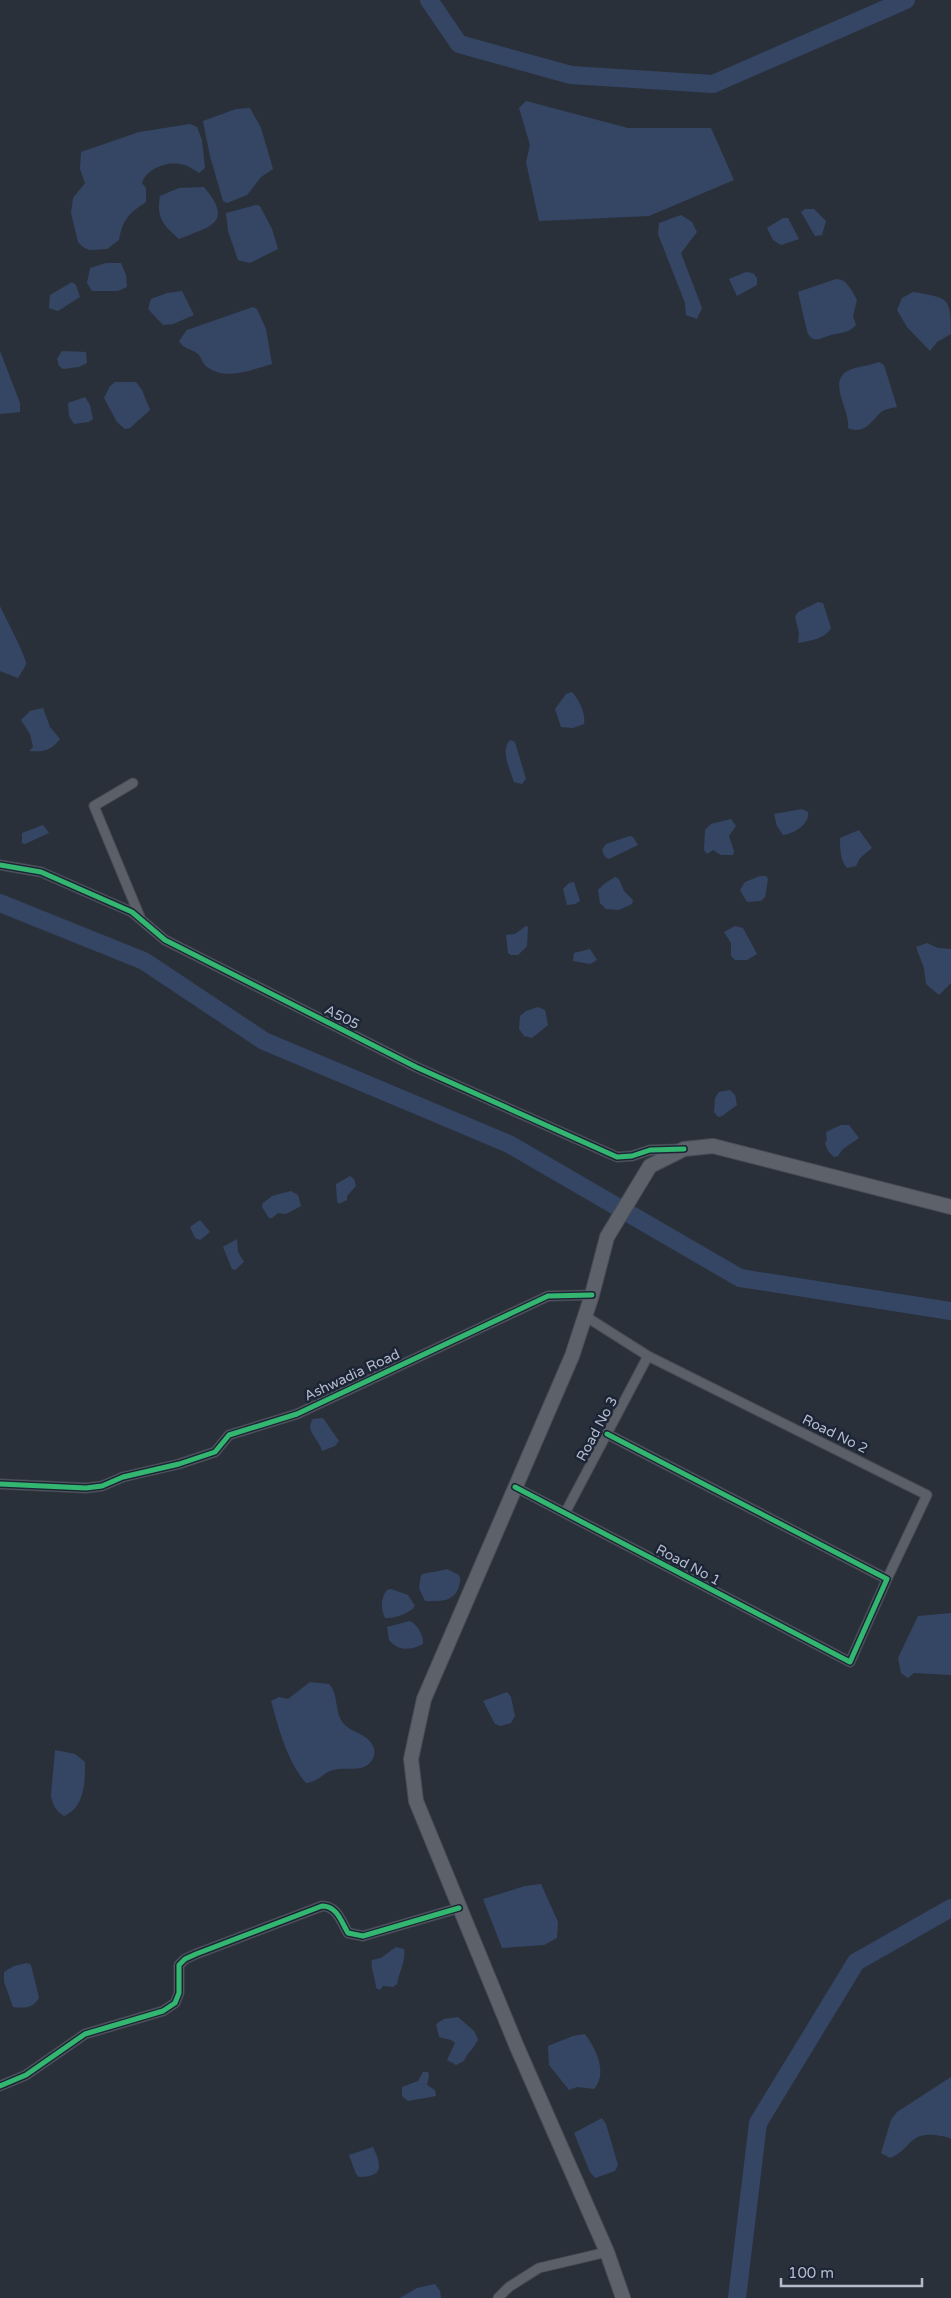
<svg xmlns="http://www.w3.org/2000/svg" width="951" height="2298" viewBox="0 0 951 2298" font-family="'Varela Round',sans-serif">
	<rect width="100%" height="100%" fill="#2a303a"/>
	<path fill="#354665" d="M 526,101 L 628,128 L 711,128 L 734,180 L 649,216 L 539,221 L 526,162 L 530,145 L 519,108 Z
		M 250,108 L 261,128 L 273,169 L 261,177 L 247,195 L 227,203 L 223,201 L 210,156 L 203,121 L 236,109 Z
		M 190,124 L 197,127 L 202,140 L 205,168 L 199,173 C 195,170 190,167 185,165 C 170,160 147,167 142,183 L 146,188 L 146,202 C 128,214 123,219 119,240 L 107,249 L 89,250 L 83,247 L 78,242 L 71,213 L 73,198 L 85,183 L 80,169 L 81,152 L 139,132 Z
		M 204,187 C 234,223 211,226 179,239 C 163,225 156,218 160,196 L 179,188 Z
		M 256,205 L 260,206 L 272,229 L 278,249 L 250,263 L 238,260 L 228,231 L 226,213 Z
		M 805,209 L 814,209 L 826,221 L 822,235 L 815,236 L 801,212 Z
		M 681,215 L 692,222 L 697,232 L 681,253 L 702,308 L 697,319 L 686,315 L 685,303 L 658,234 L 659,223 Z
		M 783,218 L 788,218 L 799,239 L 781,245 L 773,240 L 767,228 Z
		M 106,263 L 121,263 L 126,275 L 127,287 L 118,291 L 92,291 L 87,283 L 90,268 Z
		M 746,272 L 753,273 L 757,278 L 757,285 L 737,296 L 729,279 Z
		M 836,279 C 847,279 852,291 857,300 L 853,316 L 856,325 C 849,333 840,333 831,335 C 821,338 812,345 807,331 L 798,292 Z
		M 72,282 L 76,285 L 80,297 L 58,311 L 49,308 L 50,295 Z
		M 182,291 L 194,315 L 173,324 L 163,325 L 148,309 L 151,299 L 167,293 Z
		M 913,292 C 949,298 951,297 951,334 L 937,342 L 930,351 L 907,327 L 897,310 L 902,298 Z
		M 253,307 L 257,309 L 266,329 L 272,364 C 250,370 227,381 207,367 C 203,364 201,357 198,354 C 191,348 184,350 179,341 L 187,330 Z
		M 0,351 L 20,403 L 20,412 L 0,414 Z
		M 62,351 L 86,352 L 87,363 L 79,367 L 63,369 L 59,366 L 57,359 Z
		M 879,362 L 884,365 L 897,407 C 892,408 885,409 881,412 C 871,422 864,435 848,428 C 851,409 824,379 852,369 C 860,366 869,366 879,362 Z
		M 115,382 L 136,382 L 142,390 L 150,410 L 130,428 L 125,429 L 117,422 L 104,398 L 110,386 Z
		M 85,397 L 90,405 L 93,419 L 89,422 L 74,424 L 69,416 L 68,403 Z
		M 818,602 L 823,603 L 831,628 C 825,639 809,641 798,643 L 799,633 L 795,617 L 798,612 Z
		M 0,606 C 4,615 27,658 26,664 C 25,668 20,674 18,678 L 0,671 Z
		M 572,692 C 579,700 586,713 584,724 L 573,728 L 561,727 L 555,709 L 566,694 Z
		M 43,708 L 50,727 L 60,739 C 51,751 43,752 29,751 L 33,747 L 30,734 L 21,720 L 30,711 Z
		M 510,740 L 515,742 L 526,779 L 522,784 L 514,782 C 510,769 500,751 510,740 Z
		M 802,809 L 808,812 C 810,824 794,834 783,835 L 777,826 L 774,814 Z
		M 731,819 L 736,826 L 729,836 L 734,851 L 733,855 L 721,855 L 713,850 L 707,854 L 704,850 L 705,830 L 711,824 Z
		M 43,825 L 49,833 L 25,844 L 22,843 L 22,833 Z
		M 859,830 L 872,848 L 860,858 L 856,866 L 847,868 C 840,860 840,848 840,838 Z
		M 630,836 L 633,837 L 638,845 L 609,859 L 605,857 L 602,850 L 606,844 Z
		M 760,876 L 766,876 L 768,879 L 765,897 L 761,901 L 747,902 L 740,890 L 745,882 Z
		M 615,877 L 619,879 L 624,891 L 633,900 L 632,904 L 619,910 L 606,909 L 600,903 L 598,890 L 604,884 Z
		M 574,882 L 580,901 L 575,904 L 567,905 L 563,889 L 569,883 Z
		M 526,926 L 528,927 L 527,946 L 518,955 L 511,955 L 508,953 L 506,935 L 515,934 Z
		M 735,926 L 743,928 L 757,954 L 747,960 L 735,960 L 731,956 L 731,943 L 724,932 Z
		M 927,943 L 938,948 L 951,949 L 951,983 L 939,995 L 926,984 L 924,968 L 916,947 Z
		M 590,949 L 597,960 L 590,964 L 573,961 L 574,953 Z
		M 538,1007 L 545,1010 L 548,1025 L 532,1038 L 524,1036 L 519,1029 L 520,1016 L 526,1011 Z
		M 730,1090 L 735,1095 L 737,1105 L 722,1116 L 718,1117 L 714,1112 L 715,1098 L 719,1092 Z
		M 841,1125 L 849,1125 L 859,1138 L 843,1149 L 838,1156 L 834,1157 L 828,1151 L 825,1143 L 827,1140 L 826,1132 Z
		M 350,1176 L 354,1179 L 356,1186 L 347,1196 L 347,1200 L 339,1204 L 337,1201 L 336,1184 Z
		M 291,1191 L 298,1195 L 301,1206 L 286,1214 L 278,1213 L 272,1218 L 269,1218 L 262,1207 L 263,1203 L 272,1196 Z
		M 200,1220 L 210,1232 L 200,1240 L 195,1238 L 190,1227 Z
		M 237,1239 L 238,1252 L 244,1262 L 235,1270 L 232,1269 L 223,1247 Z
		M 323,1418 L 339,1441 L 335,1446 L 322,1451 C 319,1439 304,1431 313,1419 Z
		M 447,1569 L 459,1575 C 461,1579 460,1581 459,1586 C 454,1603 439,1601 425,1601 L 419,1588 L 421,1575 C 426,1572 439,1572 447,1569 Z
		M 391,1589 L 408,1595 L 415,1606 C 410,1613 394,1619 385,1618 C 381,1609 380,1599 387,1590 Z
		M 951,1613 L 951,1675 L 914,1673 L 908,1678 L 901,1673 L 898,1658 L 918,1616 Z
		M 410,1621 C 417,1624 424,1636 423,1644 C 411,1650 399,1652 389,1640 L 387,1627 Z
		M 310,1682 L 329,1684 C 339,1695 334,1711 343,1723 C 351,1733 367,1733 373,1746 C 375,1750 375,1756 372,1760 C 363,1774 347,1766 333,1770 C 323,1772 321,1781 306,1783 C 287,1761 279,1729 271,1701 L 279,1697 L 288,1699 Z
		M 507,1692 L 511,1697 L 515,1716 L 511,1723 L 501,1726 L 495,1724 L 483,1701 Z
		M 55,1750 L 75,1754 L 85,1762 C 85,1782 85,1807 64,1816 C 56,1811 52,1804 51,1795 Z
		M 541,1884 L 558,1922 L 557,1938 L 544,1945 L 502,1948 L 483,1899 L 525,1886 Z
		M 396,1947 L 404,1949 C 406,1961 399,1972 397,1984 L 393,1987 L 383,1986 L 380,1990 L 376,1988 C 376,1979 370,1968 372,1960 L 381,1958 Z
		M 27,1963 L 31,1965 L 39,1998 C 32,2009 25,2008 13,2007 L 4,1982 L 4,1972 L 14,1966 Z
		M 458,2017 L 474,2031 L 478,2039 C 475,2048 468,2051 464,2061 L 456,2065 L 447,2060 L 455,2043 L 451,2040 L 439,2037 L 436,2024 L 444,2019 Z
		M 585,2034 C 596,2049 608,2073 594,2089 L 577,2087 L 569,2090 L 549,2065 L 548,2046 L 573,2036 Z
		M 423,2072 L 428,2072 L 429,2076 L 427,2085 L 435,2090 L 436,2096 L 408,2101 L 402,2096 L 402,2087 L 418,2081 Z
		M 951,2077 L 951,2139 C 946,2136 941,2136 935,2135 C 908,2132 912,2149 890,2158 L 881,2153 L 891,2120 L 897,2112 Z
		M 602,2118 L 606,2124 L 618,2165 L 615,2171 L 595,2178 L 590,2172 L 574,2133 Z
		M 373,2147 C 381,2164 385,2177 359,2177 L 356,2174 L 349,2155 Z
		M 435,2284 L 440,2291 L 441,2298 L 400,2298 L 417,2288 Z"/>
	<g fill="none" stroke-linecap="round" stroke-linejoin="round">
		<path stroke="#354665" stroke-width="18" d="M 429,0 L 459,44 L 571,75 L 713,84 L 906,0
			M 0,903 L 144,961 L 264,1041 L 509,1144 L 740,1278 L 951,1311
			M 737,2298 L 758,2123 L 856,1962 L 951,1908"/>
		<defs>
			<path id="street" d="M 133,783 L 94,806 L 140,917
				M 0,865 L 41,872 L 132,912 L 165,940 L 416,1067 L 617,1157 L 632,1156 L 650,1150 L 679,1149
				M 585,1316 L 648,1356 L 927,1495 L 887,1579
				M 0,1484 L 86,1488 L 102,1486 L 123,1477 L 179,1464 L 215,1452 L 229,1435 L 297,1414 L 548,1296 L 592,1295
				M 515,1487 L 850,1662 L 887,1579 L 607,1434
				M 565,1513 L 648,1356
				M 0,2086 L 26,2075 L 85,2034 L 163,2011 L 175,2003 L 179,1993 L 179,1965 L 185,1959 L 196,1954 L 322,1906 C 337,1906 341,1921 348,1933 L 363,1936 L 459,1908
				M 498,2298 L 509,2287 L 539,2268 L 607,2252"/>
			<path id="primary" d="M 623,2298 L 607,2252 L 517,2047 L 416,1801 L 411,1759 L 424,1699 L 572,1356 L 592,1295 L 607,1237 L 650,1166 L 684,1149 L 713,1146 L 951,1207"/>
		</defs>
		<use href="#street" stroke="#474b53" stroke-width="11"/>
		<use href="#primary" stroke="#484d57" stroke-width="16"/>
		<use href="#street" stroke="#5b5f68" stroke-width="9"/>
		<use href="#primary" stroke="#5d616a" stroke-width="14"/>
		<defs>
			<path id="cycleway" d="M 0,865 L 41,872 L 132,912 L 165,940 L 416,1067 L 617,1157 L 632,1156 L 650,1150 L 684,1149
				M 0,1484 L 86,1488 L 102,1486 L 123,1477 L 179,1464 L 215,1452 L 229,1435 L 297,1414 L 548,1296 L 592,1295
				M 515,1487 L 850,1662 L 887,1579 L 607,1434
				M 0,2086 L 26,2075 L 85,2034 L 163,2011 L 175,2003 L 179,1993 L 179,1965 L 185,1959 L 196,1954 L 322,1906 C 337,1906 341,1921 348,1933 L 363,1936 L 459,1908"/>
		</defs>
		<use href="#cycleway" stroke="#1c2536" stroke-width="8"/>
		<use href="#cycleway" stroke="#33b770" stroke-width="5"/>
	</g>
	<g text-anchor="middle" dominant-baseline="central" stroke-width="5" stroke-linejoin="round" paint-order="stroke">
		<g font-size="14" fill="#b4bbcb" stroke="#1c2536">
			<text transform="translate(342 1017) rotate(27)">A505</text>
			<text transform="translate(352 1375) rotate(-25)">Ashwadia Road</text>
			<text transform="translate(597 1429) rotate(-62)">Road No 3</text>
			<text transform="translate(835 1434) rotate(26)">Road No 2</text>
			<text transform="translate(688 1565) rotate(28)">Road No 1</text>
		</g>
	</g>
	<path d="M781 2278v8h141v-8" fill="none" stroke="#b4bbcb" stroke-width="2.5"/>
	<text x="788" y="2278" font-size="15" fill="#b4bbcb" stroke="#1c2536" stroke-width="4" paint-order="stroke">100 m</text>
</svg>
